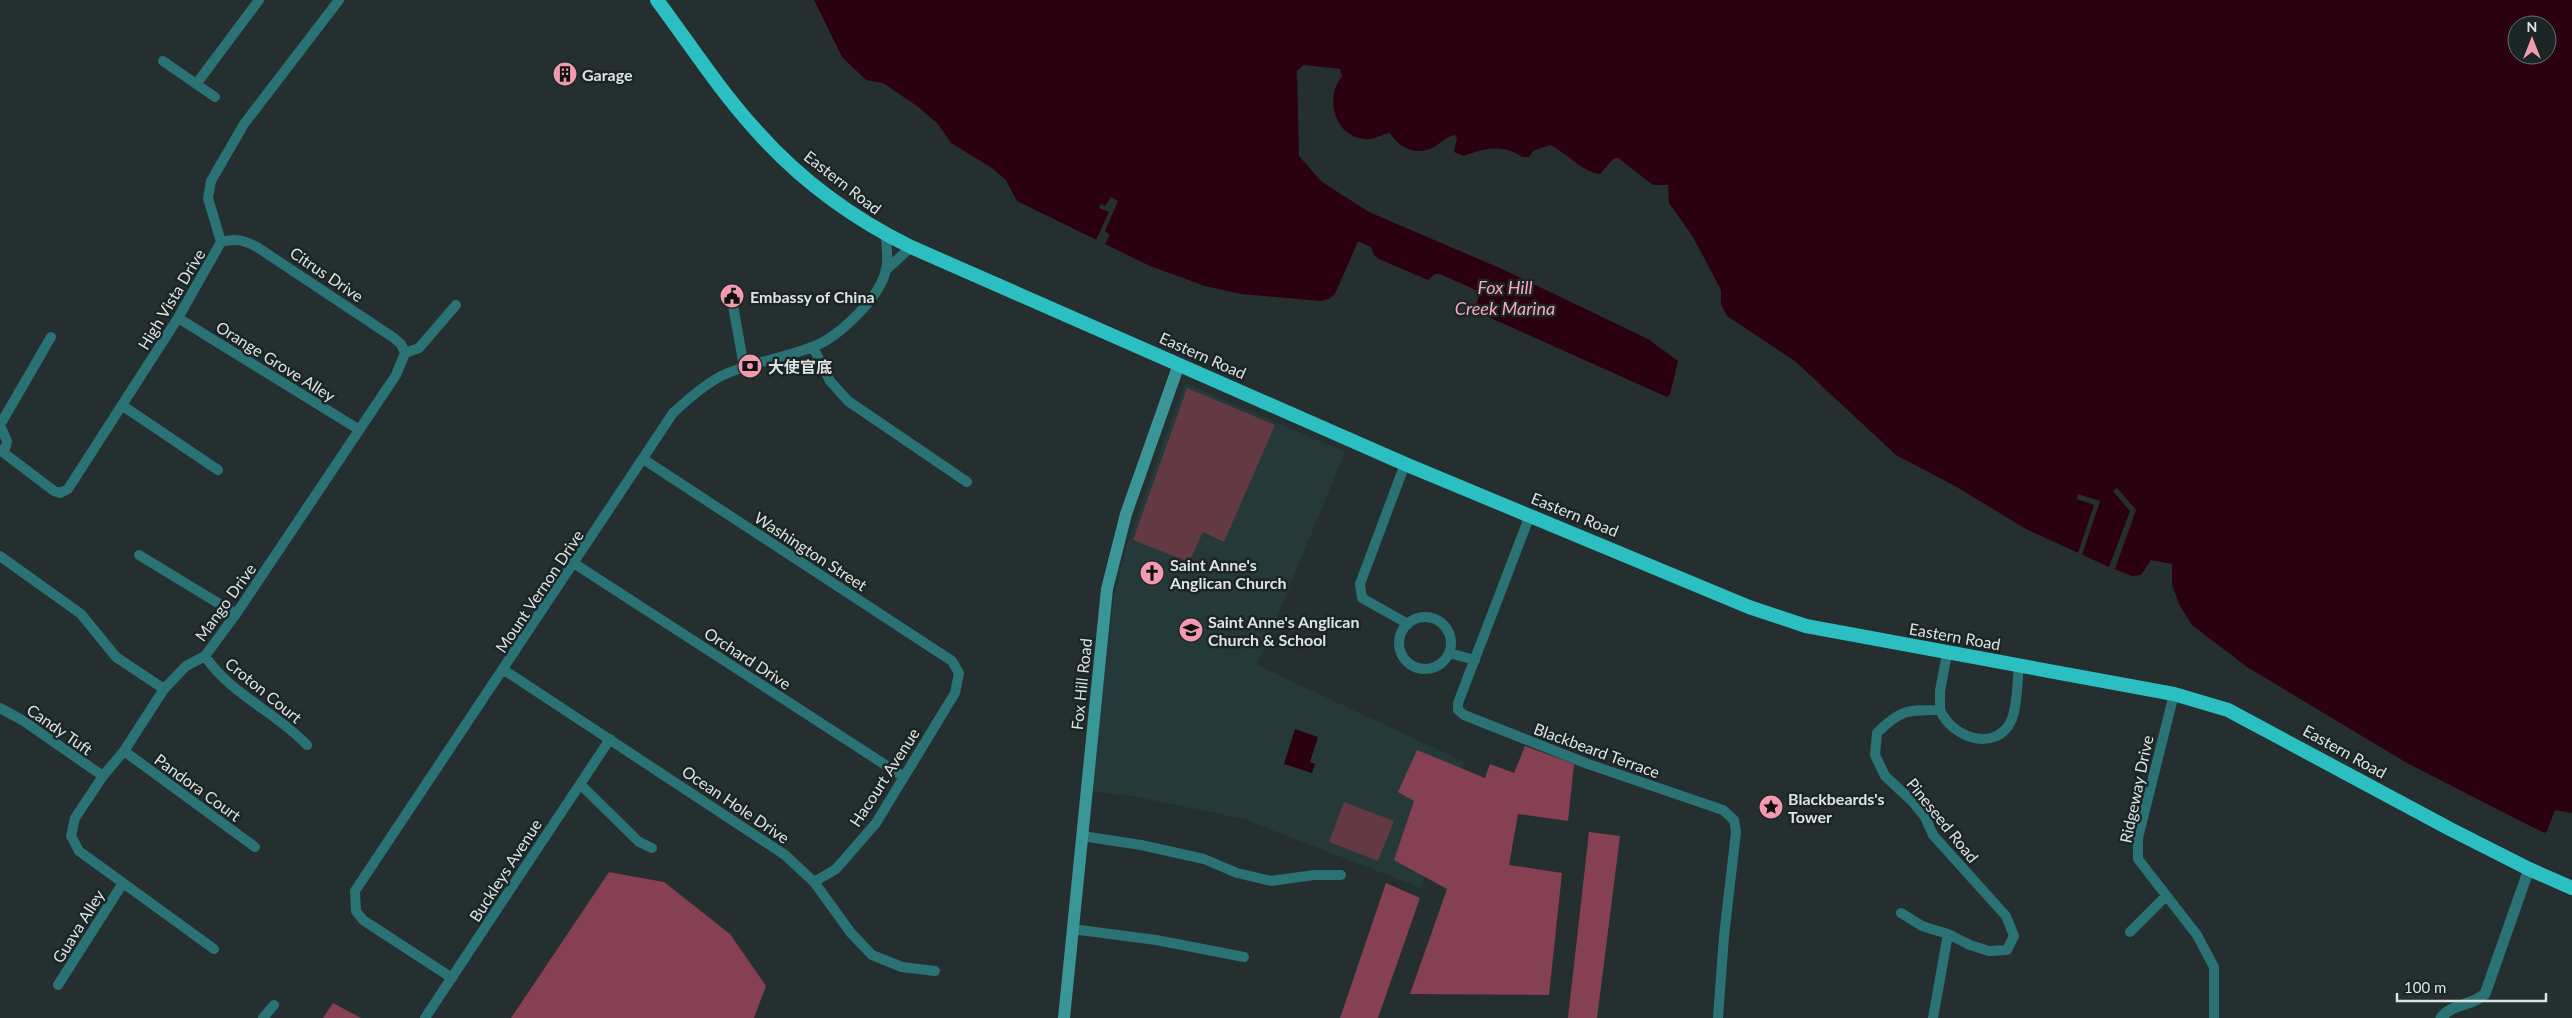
<svg xmlns="http://www.w3.org/2000/svg" width="2572" height="1018" viewBox="0 0 2572 1018" font-family="Lato,'Noto Sans SC',sans-serif">
	<rect width="100%" height="100%" fill="#252f2f"/>
	<path fill="#263939" d="M 1185,383 L 1345,452 L 1257,665 L 1464,762 L 1421,888 L 1244,819 L 1137,797 L 1091,791 L 1114,595 L 1126,547 Z"/>
	<path fill="#633944" d="M 1187,388 L 1275,425 L 1224,542 L 1203,532 L 1189,562 L 1133,540 Z
		M 1344,802 L 1394,821 L 1378,861 L 1329,842 Z"/>
	<path fill="#854054" d="M 1525,746 L 1574,764 L 1568,821 L 1518,814 L 1509,865 L 1562,873 L 1549,995 L 1410,994 L 1447,889 L 1394,860 L 1414,801 L 1398,792 L 1417,750 L 1485,778 L 1490,764 L 1514,773 Z
		M 1589,832 L 1620,836 L 1597,1018 L 1568,1018 Z
		M 609,872 L 664,882 L 730,934 L 766,986 L 754,1018 L 511,1018 Z
		M 1386,883 L 1420,898 L 1378,1018 L 1340,1018 Z
		M 333,1003 L 361,1018 L 323,1018 Z"/>
	<path fill="#2b000f" fill-rule="evenodd" d="M 814,0 L 2572,0 L 2572,813 L 2555,810 L 2547,831 L 2545,833 L 2536,829 L 2407,763 L 2247,667 L 2192,625 L 2180,606 L 2172,585 L 2172,564 L 2151,560 L 2141,575 L 2132,576 L 2109,567 L 2026,529 L 1955,486 L 1896,455 L 1796,362 L 1727,316 L 1721,304 L 1721,290 L 1693,237 L 1669,203 L 1668,185 L 1653,185 L 1618,158 L 1613,159 L 1600,174 C 1582,172 1567,153 1550,145 L 1533,151 L 1529,157 L 1522,157 C 1503,144 1484,148 1464,156 L 1454,152 L 1457,138 L 1455,135 C 1447,136 1441,143 1434,147 C 1418,156 1399,149 1390,133 C 1381,134 1373,141 1364,139 C 1333,135 1325,97 1342,76 L 1340,69 L 1304,65 L 1297,71 L 1299,156 L 1322,182 L 1369,212 L 1502,269 L 1648,339 L 1678,361 L 1670,395 L 1667,397 L 1484,315 L 1476,306 L 1480,292 L 1440,274 L 1435,274 L 1428,280 L 1379,259 L 1374,255 L 1371,247 L 1358,241 L 1335,294 L 1329,299 L 1321,301 L 1241,294 L 1205,286 L 1150,266 L 1017,201 L 1006,180 L 992,168 L 951,143 L 938,124 L 917,106 L 883,83 L 866,80 L 842,57 ZM 2517,25 L 2547,25 L 2547,55 L 2517,55 Z
		M 1295,729 L 1318,737 L 1310,762 L 1315,764 L 1312,773 L 1284,764 Z"/>
	<path fill="#252f2f" d="M 1111,197 L 1118,201 L 1105,231 L 1110,235 L 1105,244 L 1096,240 L 1109,212 L 1099,208 L 1101,204 L 1105,206 Z
		M 2117,488 L 2136,510 L 2115,569 L 2109,567 L 2130,511 L 2113,491 Z
		M 2078,494 L 2100,501 L 2082,555 L 2078,553 L 2094,505 L 2077,499 Z"/>
	<g fill="none" stroke-linecap="round" stroke-linejoin="round">
		<path stroke="#2a7274" stroke-width="10" d="M 163,61 L 215,97
			M 197,83 L 259,0
			M 221,242 C 236,238 243,240 257,247 L 394,338 L 401,344 L 405,353
			M 887,269 L 911,247
			M 731,294 L 744,367
			M 178,318 L 358,429
			M 813,347 L 830,381 L 848,401 L 967,482
			M 123,406 L 218,470
			M 0,425 L 51,337
			M 0,425 L 7,441 L 4,453
			M 0,450 L 54,491 L 60,493 L 68,489 L 178,318 L 221,242 L 208,198 L 211,181 L 244,124 L 339,0
			M 643,459 L 952,661 L 959,673 L 955,693 L 876,823 L 836,869 L 814,882
			M 1405,464 L 1360,584 L 1362,598 L 1408,624
			M 1530,515 L 1458,703 L 1458,710 L 1464,715 L 1588,764 L 1723,810 L 1734,820 L 1736,832 L 1724,936 L 1718,1018
			M 139,555 L 236,614
			M 0,556 L 81,614 L 116,657 L 164,689
			M 575,564 L 904,777
			M1399 643a26 26 0 1 1 52 0a26 26 0 1 1-52 0Z
			M 1449,653 L 1475,660
			M 205,656 C 230,694 276,712 307,745
			M 504,670 L 785,855 L 814,882 L 851,933 L 872,955 L 902,967 L 935,971
			M 2174,694 L 2138,838 L 2138,859 L 2197,935 L 2214,967 L 2214,1018
			M 0,708 L 22,720 L 103,776
			M 1940,710 C 1952,738 1997,754 2012,719 C 2018,702 2017,682 2019,665
			M 124,751 L 255,847
			M 580,784 L 639,842 L 652,848
			M 1082,836 L 1141,845 L 1204,859 L 1237,873 L 1271,881 L 1314,875 L 1341,875
			M 1901,913 L 1922,926 L 1948,934 L 1970,945 L 1989,951 L 2007,950 L 2014,936 L 2006,916 L 1933,835 L 1925,817 L 1912,801 L 1885,776 L 1875,755 L 1877,733 C 1901,709 1908,710 1940,710 L 1940,691 L 1947,654
			M 1072,929 L 1156,940 L 1244,957
			M 2130,932 L 2166,896
			M 214,949 L 79,851 L 71,836 L 75,818 L 103,776 L 124,751 L 164,689 L 186,666 L 205,656 L 236,614 L 396,375 L 405,353 L 419,348 L 456,305
			M 452,978 L 363,920 L 356,911 L 355,891 L 673,413 C 688,399 703,386 721,376 C 750,362 782,359 812,347 C 838,338 881,297 886,269 C 889,259 886,246 886,235
			M 58,985 L 123,883
			M 263,1018 L 274,1005
			M 425,1018 L 610,739
			M 1933,1018 L 1948,934"/>
		<path stroke="#2a7274" stroke-width="11" d="M 2441,1018 C 2452,1003 2470,1007 2485,994 L 2529,869"/>
		<path stroke="#3a9597" stroke-width="12" d="M 1064,1018 L 1107,589 L 1126,514 L 1179,364"/>
		<path stroke="#2cbfc2" stroke-width="14" d="M 657,0 C 689,43 718,88 754,128 C 797,177 852,218 911,247 L 1405,464 L 1749,607 L 1806,626 L 2174,694 L 2228,710 L 2450,829 L 2529,869 L 2572,888"/>
	</g>
	<defs>
		<symbol id="building-disc" viewBox="-11 -11 22 22"><circle r="9.5" fill="#f29ab0" stroke="#1b2525"/><path d="M-4-6H4V6H1V3H-1V6H-4ZM-2.5-4.3h1.7v1.8h-1.7ZM.8-4.3h1.7v1.8H.8ZM-2.5-1h1.7V.8h-1.7ZM.8-1h1.7V.8H.8Z" fill="#111"/></symbol>
		<symbol id="civic-disc" viewBox="-11 -11 22 22"><circle r="9.5" fill="#f29ab0" stroke="#1b2525"/><path d="M-.6-6.5H3V-4.5H.6V-3L4-1V1h2V6H-6V1h2V-1L-.6-3ZM-1.2 2.5V6h2.4V2.5Z" fill="#111"/></symbol>
		<symbol id="bank-disc" viewBox="-11 -11 22 22"><circle r="9.5" fill="#f29ab0" stroke="#1b2525"/><path d="M-6-4H6V4H-6ZM0-2.3a2.3 2.3 0 1 0 0 4.6a2.3 2.3 0 1 0 0-4.6Z" fill="#111"/></symbol>
		<symbol id="church-disc" viewBox="-11 -11 22 22"><circle r="9.5" fill="#f29ab0" stroke="#1b2525"/><path d="M-1.2-6h2.4v3.5h3.3v2.4h-3.3V6h-2.4V-.1h-3.3v-2.4h3.3Z" fill="#111"/></symbol>
		<symbol id="school-disc" viewBox="-11 -11 22 22"><circle r="9.5" fill="#f29ab0" stroke="#1b2525"/><path d="M0-5L7-2L0 1L-7-2ZM-4 1L0 2.5L4 1V4Q0 6-4 4Z" fill="#111"/></symbol>
		<symbol id="sight-disc" viewBox="-11 -11 22 22"><circle r="9.5" fill="#f29ab0" stroke="#1b2525"/><path d="M0-6L1.8-2.2L6-1.7L2.9 1.2L3.7 5.4L0 3.3L-3.7 5.4L-2.9 1.2L-6-1.7L-1.8-2.2Z" fill="#111"/></symbol>
	</defs>
	<g fill-rule="evenodd">
		<use href="#building-disc" x="551" y="60" width="28" height="28"/>
		<use href="#civic-disc" x="718" y="282" width="28" height="28"/>
		<use href="#bank-disc" x="736" y="352" width="28" height="28"/>
		<use href="#church-disc" x="1138" y="559" width="28" height="28"/>
		<use href="#school-disc" x="1177" y="616" width="28" height="28"/>
		<use href="#sight-disc" x="1757" y="793" width="28" height="28"/>
	</g>
	<g text-anchor="middle" dominant-baseline="central" stroke-width="5" stroke-linejoin="round" paint-order="stroke">
		<g font-size="16" font-weight="bold" fill="#dde3e3" stroke="#1b2525" text-anchor="start">
			<text x="582" y="74">Garage</text>
			<text x="750" y="296">Embassy of China</text>
			<text x="768" y="366">大使官底</text>
			<text x="1170" y="564">Saint Anne's<tspan x="1170" dy="18">Anglican Church</tspan></text>
			<text x="1208" y="621">Saint Anne's Anglican<tspan x="1208" dy="18">Church &amp; School</tspan></text>
			<text x="1788" y="798">Blackbeards's<tspan x="1788" dy="18">Tower</tspan></text>
		</g>
		<g font-size="16" fill="#dde3e3" stroke="#1b2525">
			<text transform="translate(843 182) rotate(38)">Eastern Road</text>
			<text transform="translate(327 274) rotate(34)">Citrus Drive</text>
			<text transform="translate(171 299) rotate(-59)">High Vista Drive</text>
			<text transform="translate(1203 355) rotate(24)">Eastern Road</text>
			<text transform="translate(276 361) rotate(32)">Orange Grove Alley</text>
			<text transform="translate(1575 514) rotate(22)">Eastern Road</text>
			<text transform="translate(811 551) rotate(33)">Washington Street</text>
			<text transform="translate(539 591) rotate(-56)">Mount Vernon Drive</text>
			<text transform="translate(225 602) rotate(-54)">Mango Drive</text>
			<text transform="translate(1955 636) rotate(10)">Eastern Road</text>
			<text transform="translate(748 658) rotate(33)">Orchard Drive</text>
			<text transform="translate(1081 684) rotate(-84)">Fox Hill Road</text>
			<text transform="translate(264 690) rotate(39)">Croton Court</text>
			<text transform="translate(60 729) rotate(35)">Candy Tuft</text>
			<text transform="translate(1597 750) rotate(20)">Blackbeard Terrace</text>
			<text transform="translate(2345 751) rotate(29)">Eastern Road</text>
			<text transform="translate(884 777) rotate(-57)">Hacourt Avenue</text>
			<text transform="translate(198 787) rotate(36)">Pandora Court</text>
			<text transform="translate(2136 789) rotate(-78)">Ridgeway Drive</text>
			<text transform="translate(736 804) rotate(34)">Ocean Hole Drive</text>
			<text transform="translate(1943 820) rotate(51)">Pineseed Road</text>
			<text transform="translate(505 870) rotate(-57)">Buckleys Avenue</text>
			<text transform="translate(78 926) rotate(-58)">Guava Alley</text>
		</g>
		<g font-size="18" font-style="italic" fill="#faa6bb" stroke="#1b2525">
			<text x="1505" y="287">Fox Hill<tspan x="1505" dy="21">Creek Marina</tspan></text>
		</g>
	</g>
	<g transform="translate(2532 40)"><circle r="24" fill="#1b2525" stroke="#697171"/>
	<path d="M0-4L9 19L0 12L-9 19Z" fill="#f29ab0"/>
	<text y="-8" font-size="14" font-weight="bold" text-anchor="middle" fill="#dde3e3">N</text>
	</g>
	<path d="M2397 993v8h149v-8" fill="none" stroke="#dde3e3" stroke-width="2.5"/>
	<text x="2404" y="993" font-size="15" fill="#dde3e3" stroke="#1b2525" stroke-width="4" paint-order="stroke">100 m</text>
</svg>
